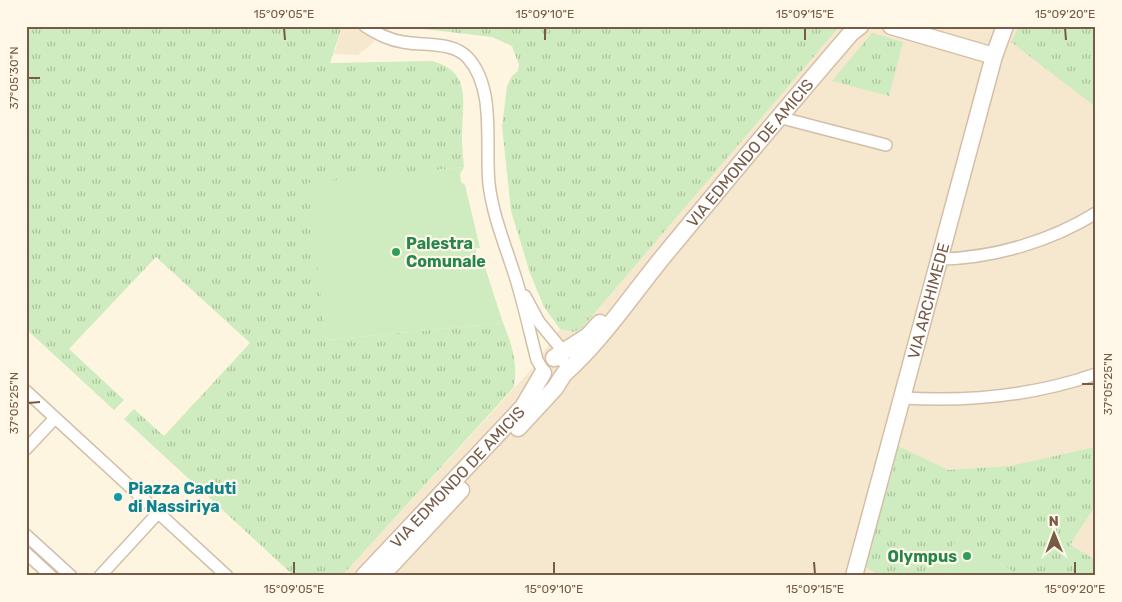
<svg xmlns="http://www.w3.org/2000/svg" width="1122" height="602" viewBox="0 0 1122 602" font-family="Rubik,sans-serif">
	<defs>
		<pattern id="grass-tufts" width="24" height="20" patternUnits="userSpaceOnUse" patternTransform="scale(1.25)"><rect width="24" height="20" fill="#ceecbf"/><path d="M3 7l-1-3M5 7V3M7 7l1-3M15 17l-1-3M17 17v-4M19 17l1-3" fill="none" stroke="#acc29d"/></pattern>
	</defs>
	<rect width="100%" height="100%" fill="#fef5e1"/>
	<path fill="#f6e7cf" d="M 342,26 L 393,26 L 358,55 L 334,54 Z
		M 840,26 L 1096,26 L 1096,576 L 342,576 L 530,371 L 560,329 L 573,332 L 581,329 Z"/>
	<path fill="url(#grass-tufts)" d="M 26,26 L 342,26 L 330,63 L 431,61 C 473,71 462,102 462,136 C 462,146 463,157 464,167 L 309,184 L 326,340 L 503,323 C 512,344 518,364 514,387 L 342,576 L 294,576 L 124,419 L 134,409 L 164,436 L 250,343 L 156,257 L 69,349 L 124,400 L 114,410 L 26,329 Z
		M 398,26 L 840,26 L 581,329 L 573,332 L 560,329 L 544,307 L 530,273 L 511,211 L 502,126 L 507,86 L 512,76 L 518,71 L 519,65 L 512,46 L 492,37 Z
		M 1019,26 L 1096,26 L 1096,107 L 1011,42 Z
		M 872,33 L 903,42 L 889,96 L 832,81 Z
		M 898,446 L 948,470 L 1011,466 L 1095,447 L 1096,504 L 1070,545 L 1096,560 L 1096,576 L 1019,576 L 960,536 L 931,576 L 881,576 L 865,567 Z"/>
	<path fill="#ceecbf" d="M 464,167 L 460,174 L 461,182 L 465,185 L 480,248 L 475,248 L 479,262 L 483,261 L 503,323 L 326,340 L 308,183 Z
		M 960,536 L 1019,576 L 931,576 Z"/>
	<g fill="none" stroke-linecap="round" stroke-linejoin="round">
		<defs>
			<path id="street" d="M 365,26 C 378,34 389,40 403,42 C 424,46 453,41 468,58 C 496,89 485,145 489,184 C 493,217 506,247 516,279 C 524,305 530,333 537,360 L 543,370
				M 778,117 L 886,145
				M 941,259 C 994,258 1051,241 1096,213
				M 525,296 L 539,322 L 558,345 L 563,362
				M 26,391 L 227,576
				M 903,398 C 969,402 1033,396 1096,374
				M 26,449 L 55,418
				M 26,535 L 71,576
				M 26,553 L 51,576
				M 100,576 L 158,513"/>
			<g id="secondary">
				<path d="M 891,26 L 994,56"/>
				<path d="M 554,358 L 588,336 L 600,323"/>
				<path id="s1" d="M 564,374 C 604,338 633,293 667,252 C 728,178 789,105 851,33 L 860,26"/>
				<path d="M 518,428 L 555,388 L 562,377"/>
				<path id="s2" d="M 364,576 L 523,407 L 543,373"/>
				<path d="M 381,576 L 461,490"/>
				<path id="s3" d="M 854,576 L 994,56 L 1005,26"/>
			</g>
		</defs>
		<use href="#street" stroke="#d2bfaa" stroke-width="14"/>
		<use href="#secondary" stroke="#d5bfa7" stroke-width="19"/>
		<use href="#street" stroke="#fff" stroke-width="11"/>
		<use href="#secondary" stroke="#fff" stroke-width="16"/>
	</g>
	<path fill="none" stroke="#775b46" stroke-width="2" d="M 284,28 L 285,40M 545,28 L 545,40M 805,28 L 805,40M 1065,28 L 1066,40M 28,78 L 40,78M 1082,384 L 1094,384M 28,403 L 40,402M 294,562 L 294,574M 554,562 L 554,574M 814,562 L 815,574M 1075,562 L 1075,574"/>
	<g fill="#2e9e5b" stroke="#fff8e9" stroke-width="2">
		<circle cx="396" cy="252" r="5"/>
		<circle cx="967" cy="556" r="5"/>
	</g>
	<circle fill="#0f9aa8" stroke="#fff8e9" stroke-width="2" cx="118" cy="497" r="5"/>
	<g text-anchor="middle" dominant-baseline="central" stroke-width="4.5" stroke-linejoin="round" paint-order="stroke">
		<g font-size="16" fill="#775b46" stroke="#fff8e9">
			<text stroke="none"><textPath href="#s1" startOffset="289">VIA EDMONDO DE AMICIS</textPath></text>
			<text stroke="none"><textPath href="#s3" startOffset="285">VIA ARCHIMEDE</textPath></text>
			<text stroke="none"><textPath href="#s2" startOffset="136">VIA EDMONDO DE AMICIS</textPath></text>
		</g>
		<g font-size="16" font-weight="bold" fill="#27864d" stroke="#fff8e9" text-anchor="start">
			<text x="406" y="243">Palestra<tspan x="406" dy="18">Comunale</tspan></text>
			<text x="957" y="556" text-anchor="end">Olympus</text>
		</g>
		<g font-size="16" font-weight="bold" fill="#0d838f" stroke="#fff8e9" text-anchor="start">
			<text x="128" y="488">Piazza Caduti<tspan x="128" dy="18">di Nassiriya</tspan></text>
		</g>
	</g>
	<rect width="1122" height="602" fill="none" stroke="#fff8e9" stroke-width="55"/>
	<g transform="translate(1054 534) rotate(359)" stroke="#fff8e9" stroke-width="4" paint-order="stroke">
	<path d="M0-4L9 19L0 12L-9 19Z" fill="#775b46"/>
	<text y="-8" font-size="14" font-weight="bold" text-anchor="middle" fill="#775b46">N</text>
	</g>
	<rect x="28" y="28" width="1066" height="546" fill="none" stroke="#775b46" stroke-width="2"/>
	<g font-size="12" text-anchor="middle" fill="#775b46">
		<text x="284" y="18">15°09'05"E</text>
		<text x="545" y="18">15°09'10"E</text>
		<text x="805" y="18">15°09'15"E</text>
		<text x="1065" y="18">15°09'20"E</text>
		<text transform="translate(14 78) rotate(-90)" y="4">37°05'30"N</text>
		<text transform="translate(1108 384) rotate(-90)" y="4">37°05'25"N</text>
		<text transform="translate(14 403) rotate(-90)" y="4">37°05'25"N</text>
		<text x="294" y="593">15°09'05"E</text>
		<text x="554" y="593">15°09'10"E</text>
		<text x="815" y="593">15°09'15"E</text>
		<text x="1075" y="593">15°09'20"E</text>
	</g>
</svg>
